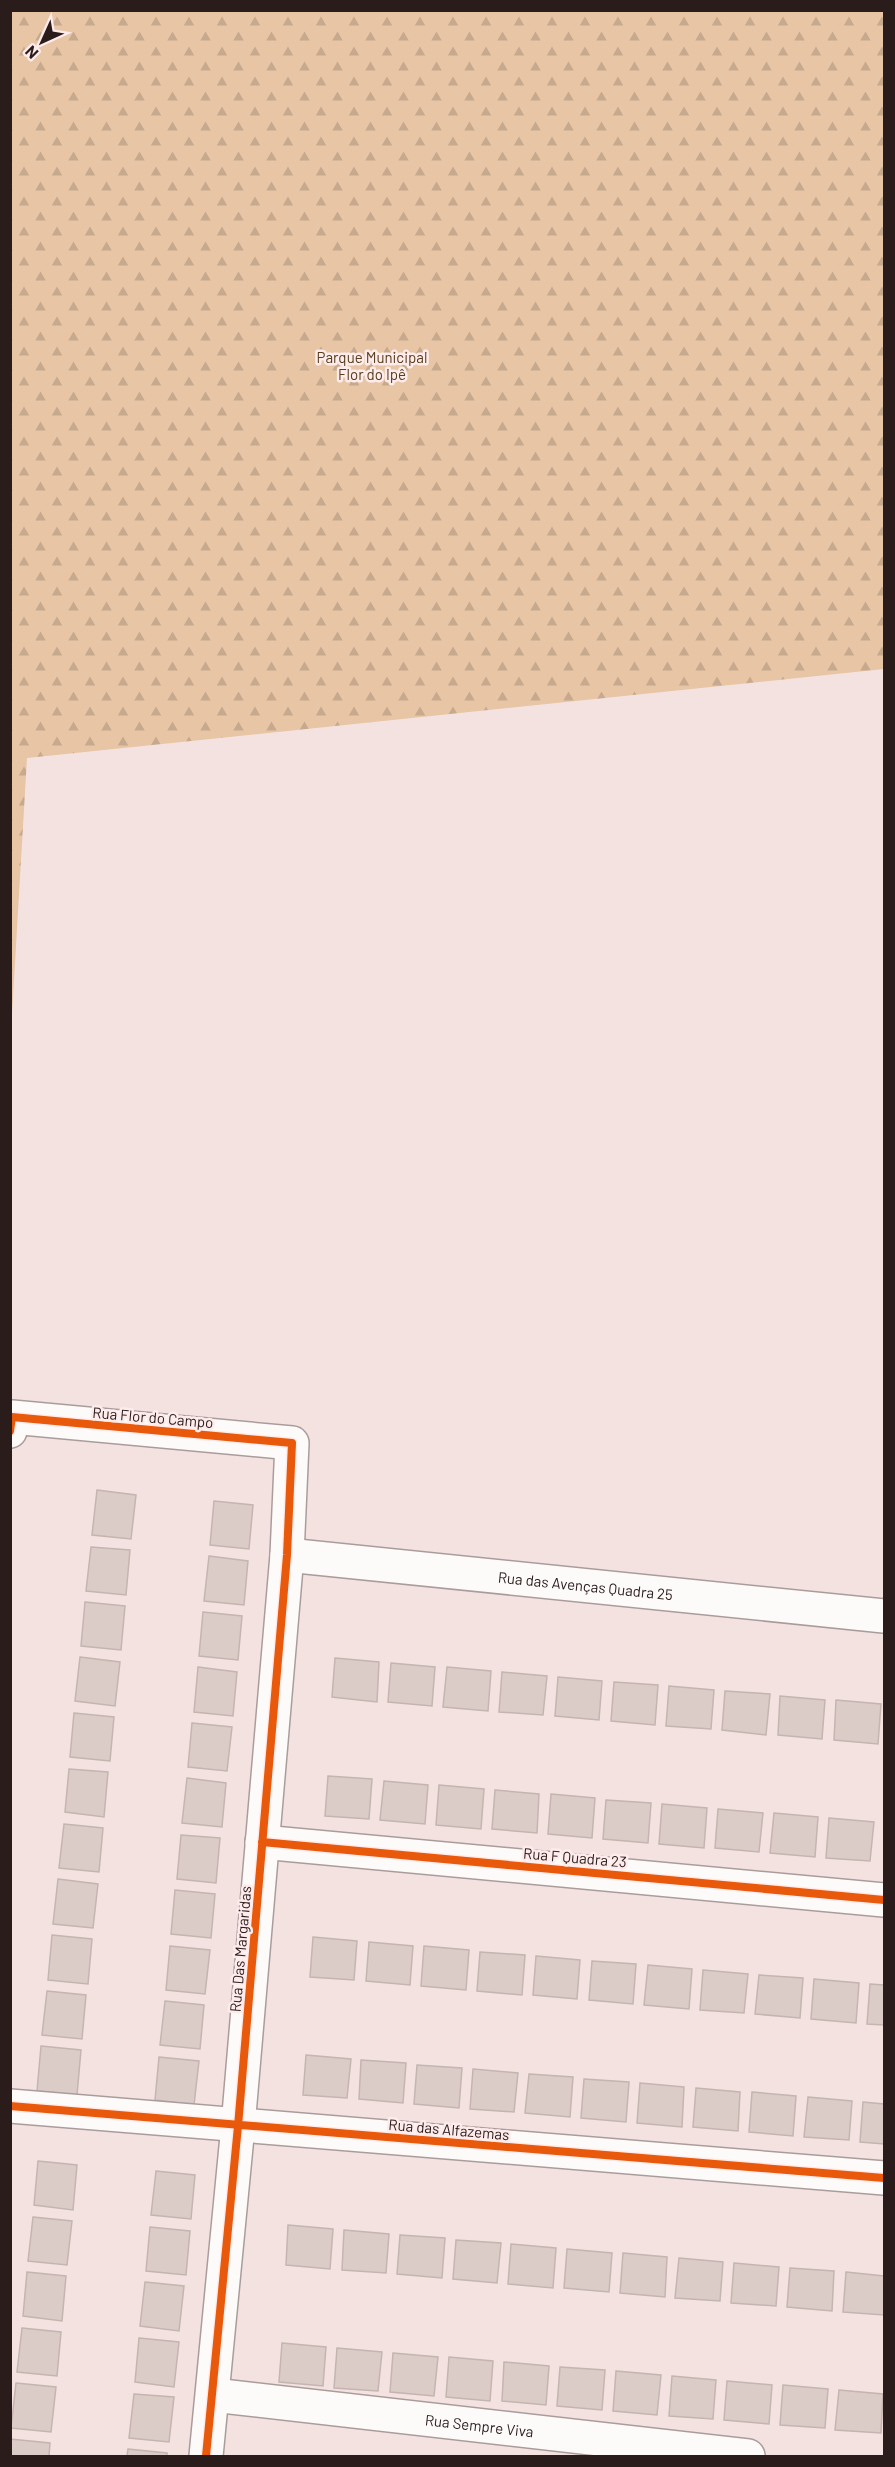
<svg xmlns="http://www.w3.org/2000/svg" width="895" height="2467" viewBox="0 0 895 2467" font-family="Barlow,sans-serif">
	<defs>
		<pattern id="forest-firs" width="22" height="20" patternUnits="userSpaceOnUse" patternTransform="scale(1.5)"><rect width="22" height="20" fill="#e8c5a5"/><path d="M5 1l3.5 6h-7zM16 11l3.5 6h-7z" fill="#c7a98d"/></pattern>
	</defs>
	<rect width="100%" height="100%" fill="#f4e2e1"/>
	<path fill="url(#forest-firs)" d="M 11,10 L 884,11 L 884,669 L 27,758 L 11,1031 Z"/>
	<path fill="#dbccc8" stroke="#c4b5b1" stroke-width="1.5" d="M 97,1490 L 136,1495 L 131,1539 L 92,1535 Z
		M 214,1501 L 253,1505 L 249,1549 L 210,1545 Z
		M 91,1547 L 130,1550 L 126,1595 L 86,1591 Z
		M 209,1556 L 248,1561 L 244,1605 L 204,1601 Z
		M 85,1602 L 125,1606 L 121,1650 L 81,1646 Z
		M 203,1612 L 242,1616 L 238,1660 L 199,1656 Z
		M 80,1657 L 120,1662 L 115,1706 L 75,1701 Z
		M 335,1658 L 379,1662 L 377,1702 L 332,1697 Z
		M 391,1663 L 435,1667 L 432,1706 L 388,1702 Z
		M 198,1667 L 237,1672 L 233,1716 L 194,1712 Z
		M 447,1667 L 491,1671 L 488,1711 L 443,1707 Z
		M 502,1672 L 547,1676 L 543,1715 L 499,1712 Z
		M 558,1677 L 602,1681 L 599,1720 L 555,1716 Z
		M 614,1682 L 658,1685 L 655,1725 L 611,1721 Z
		M 669,1686 L 714,1690 L 711,1729 L 666,1726 Z
		M 725,1691 L 770,1694 L 766,1735 L 722,1730 Z
		M 780,1696 L 825,1700 L 822,1739 L 778,1735 Z
		M 836,1700 L 881,1704 L 878,1744 L 834,1740 Z
		M 74,1713 L 114,1717 L 110,1761 L 70,1757 Z
		M 192,1723 L 232,1727 L 227,1771 L 188,1767 Z
		M 69,1769 L 108,1772 L 104,1817 L 65,1812 Z
		M 328,1776 L 372,1779 L 369,1819 L 325,1816 Z
		M 187,1778 L 226,1783 L 222,1827 L 182,1823 Z
		M 384,1781 L 428,1785 L 425,1824 L 380,1820 Z
		M 439,1785 L 484,1789 L 481,1829 L 436,1825 Z
		M 495,1790 L 539,1794 L 537,1833 L 492,1829 Z
		M 551,1794 L 595,1798 L 592,1838 L 548,1834 Z
		M 606,1800 L 651,1803 L 648,1843 L 603,1839 Z
		M 662,1804 L 707,1808 L 704,1848 L 659,1844 Z
		M 718,1809 L 763,1813 L 759,1852 L 715,1848 Z
		M 774,1813 L 818,1817 L 815,1857 L 770,1853 Z
		M 829,1818 L 874,1822 L 870,1861 L 826,1858 Z
		M 64,1824 L 103,1828 L 99,1872 L 59,1868 Z
		M 181,1835 L 220,1838 L 216,1883 L 177,1879 Z
		M 58,1879 L 98,1884 L 93,1928 L 53,1924 Z
		M 175,1890 L 215,1894 L 211,1938 L 171,1934 Z
		M 52,1935 L 92,1939 L 88,1984 L 48,1980 Z
		M 313,1937 L 357,1941 L 354,1980 L 310,1977 Z
		M 369,1942 L 413,1946 L 410,1985 L 366,1981 Z
		M 170,1946 L 210,1950 L 205,1994 L 166,1990 Z
		M 424,1946 L 469,1950 L 466,1990 L 421,1986 Z
		M 480,1952 L 525,1955 L 522,1995 L 477,1991 Z
		M 536,1956 L 580,1960 L 577,1999 L 533,1995 Z
		M 592,1961 L 636,1964 L 633,2004 L 589,2000 Z
		M 648,1965 L 692,1969 L 689,2009 L 644,2005 Z
		M 703,1970 L 748,1974 L 744,2013 L 700,2010 Z
		M 759,1975 L 803,1978 L 800,2018 L 755,2014 Z
		M 814,1979 L 859,1983 L 856,2023 L 811,2019 Z
		M 870,1984 L 884,1985 L 884,2025 L 867,2024 Z
		M 47,1991 L 86,1995 L 82,2039 L 42,2035 Z
		M 165,2001 L 204,2005 L 200,2049 L 160,2045 Z
		M 41,2046 L 81,2050 L 77,2095 L 37,2091 Z
		M 306,2055 L 351,2059 L 347,2098 L 303,2095 Z
		M 159,2057 L 199,2061 L 194,2105 L 155,2100 Z
		M 361,2060 L 406,2063 L 403,2103 L 359,2099 Z
		M 417,2065 L 462,2068 L 459,2108 L 414,2104 Z
		M 473,2069 L 518,2073 L 514,2112 L 470,2109 Z
		M 529,2074 L 573,2077 L 570,2117 L 525,2113 Z
		M 584,2079 L 629,2082 L 626,2122 L 581,2118 Z
		M 640,2083 L 684,2087 L 682,2127 L 637,2123 Z
		M 696,2088 L 740,2092 L 738,2131 L 693,2127 Z
		M 752,2092 L 796,2096 L 793,2136 L 749,2132 Z
		M 808,2097 L 852,2101 L 849,2140 L 804,2137 Z
		M 863,2102 L 884,2104 L 884,2144 L 860,2142 Z
		M 38,2161 L 77,2165 L 73,2210 L 34,2205 Z
		M 156,2171 L 195,2175 L 191,2219 L 151,2215 Z
		M 33,2217 L 72,2221 L 67,2265 L 28,2261 Z
		M 288,2225 L 333,2229 L 330,2269 L 286,2265 Z
		M 150,2227 L 190,2231 L 186,2275 L 146,2271 Z
		M 344,2230 L 389,2234 L 386,2273 L 342,2270 Z
		M 400,2235 L 445,2238 L 442,2278 L 397,2274 Z
		M 456,2240 L 501,2243 L 497,2283 L 453,2279 Z
		M 511,2244 L 556,2248 L 553,2288 L 508,2284 Z
		M 567,2249 L 612,2253 L 609,2292 L 564,2288 Z
		M 623,2253 L 667,2257 L 665,2297 L 620,2293 Z
		M 679,2258 L 723,2262 L 720,2301 L 675,2298 Z
		M 734,2263 L 779,2267 L 776,2306 L 731,2303 Z
		M 790,2268 L 834,2271 L 832,2311 L 787,2307 Z
		M 27,2272 L 66,2276 L 62,2321 L 23,2316 Z
		M 846,2272 L 884,2276 L 884,2315 L 843,2312 Z
		M 145,2282 L 184,2286 L 179,2331 L 140,2326 Z
		M 22,2328 L 61,2332 L 57,2376 L 17,2372 Z
		M 139,2338 L 179,2342 L 174,2387 L 135,2382 Z
		M 282,2343 L 326,2347 L 323,2386 L 279,2382 Z
		M 337,2348 L 382,2352 L 378,2391 L 334,2388 Z
		M 393,2353 L 438,2357 L 434,2396 L 390,2392 Z
		M 449,2357 L 493,2361 L 490,2401 L 446,2397 Z
		M 504,2362 L 549,2366 L 546,2405 L 502,2401 Z
		M 560,2367 L 605,2370 L 602,2410 L 557,2406 Z
		M 616,2371 L 661,2375 L 657,2415 L 613,2411 Z
		M 672,2376 L 716,2380 L 713,2419 L 669,2416 Z
		M 727,2381 L 772,2385 L 769,2424 L 724,2420 Z
		M 16,2383 L 56,2387 L 51,2432 L 11,2428 Z
		M 783,2385 L 828,2389 L 825,2428 L 780,2425 Z
		M 839,2390 L 883,2394 L 881,2433 L 835,2430 Z
		M 134,2394 L 174,2397 L 169,2442 L 129,2438 Z
		M 10,2439 L 50,2443 L 49,2456 L 10,2456 Z
		M 128,2449 L 167,2453 L 167,2456 L 127,2456 Z"/>
	<g fill="none" stroke-linecap="round" stroke-linejoin="round">
		<defs>
			<g id="minor">
				<path d="M 10,1431 L 12,1417 L 292,1443 L 287,1555 L 238,2126 L 206,2456"/>
				<path id="s1" d="M 287,1555 L 884,1616"/>
				<path d="M 262,1842 L 884,1900"/>
				<path d="M 10,2106 L 884,2178"/>
				<path id="s2" d="M 213,2395 L 748,2456"/>
			</g>
		</defs>
		<use href="#minor" stroke="#ab9c9c" stroke-width="36"/>
		<use href="#minor" stroke="#fdfbfa" stroke-width="33"/>
		<defs>
			<path id="cycleway" d="M 10,1431 L 12,1417 L 292,1443 L 287,1555 L 238,2126 L 206,2456
				M 262,1842 L 884,1900
				M 10,2106 L 884,2178"/>
		</defs>
		<use href="#cycleway" stroke="#feecec" stroke-width="11"/>
		<use href="#cycleway" stroke="#e8590c" stroke-width="8"/>
	</g>
	<g text-anchor="middle" dominant-baseline="central" stroke-width="5" stroke-linejoin="round" paint-order="stroke">
		<g font-size="15" fill="#573d1b" stroke="#feecec">
			<text x="372" y="357">Parque Municipal<tspan x="372" dy="17">Flor do Ipê</tspan></text>
		</g>
		<g font-size="15" fill="#2b1c1c" stroke="#feecec">
			<text transform="translate(153 1417) rotate(5)">Rua Flor do Campo</text>
			<text stroke="none"><textPath href="#s1" startOffset="300">Rua das Avenças Quadra 25</textPath></text>
			<text transform="translate(575 1857) rotate(5)">Rua F Quadra 23</text>
			<text transform="translate(240 1949) rotate(-85)">Rua Das Margaridas</text>
			<text transform="translate(449 2129) rotate(5)">Rua das Alfazemas</text>
			<text stroke="none"><textPath href="#s2" startOffset="268">Rua Sempre Viva</textPath></text>
		</g>
	</g>
	<rect width="895" height="2467" fill="none" stroke="#2b1c1c" stroke-width="24"/>
	<g transform="translate(42 42) rotate(225)" stroke="#feecec" stroke-width="4.5" paint-order="stroke">
	<path d="M0-4.5L10 22L0 15L-10 22Z" fill="#2b1c1c"/>
	<text y="-9" font-size="16" font-weight="bold" text-anchor="middle" fill="#2b1c1c">N</text>
	</g>
</svg>
